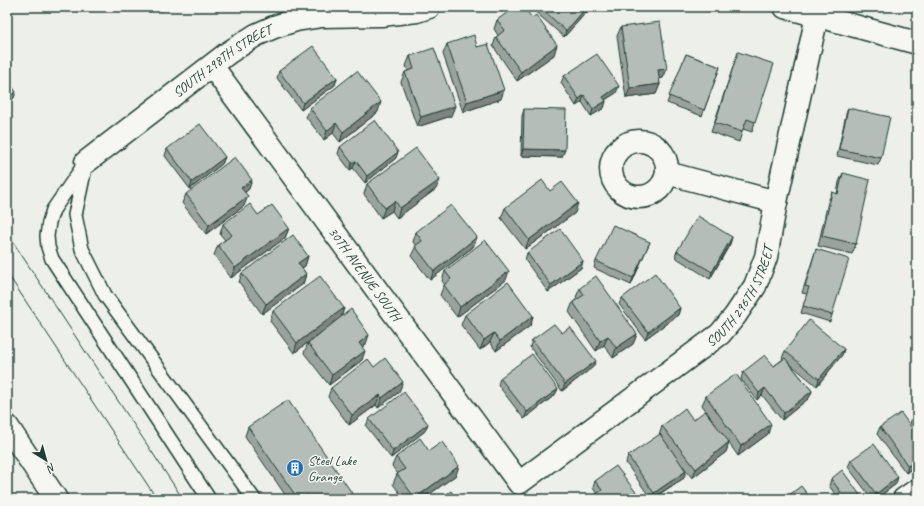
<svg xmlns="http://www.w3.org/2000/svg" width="924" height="506" font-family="Caveat,sans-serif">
<rect width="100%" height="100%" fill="#edefea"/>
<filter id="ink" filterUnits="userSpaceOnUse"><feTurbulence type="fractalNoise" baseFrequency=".025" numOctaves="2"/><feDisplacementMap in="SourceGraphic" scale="8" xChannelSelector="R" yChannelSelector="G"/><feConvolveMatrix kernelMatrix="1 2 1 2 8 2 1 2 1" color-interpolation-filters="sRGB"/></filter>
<g filter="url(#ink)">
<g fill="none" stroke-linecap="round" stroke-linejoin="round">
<g stroke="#1f3d34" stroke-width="16">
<g id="lane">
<polyline points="86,162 53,210 49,222 47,236 48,247 52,259 209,499"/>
<polyline points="85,168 75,215 82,249 105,295 254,499"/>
</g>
</g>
<g stroke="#1f3d34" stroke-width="25">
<g id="street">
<path id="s1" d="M212 66 519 483 720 334 735 316 755 286 766 257 776 202 817 16"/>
<circle cx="639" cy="169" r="28"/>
<path id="s2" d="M86 162 228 53 256 35 274 27 296 20 322 16 381 15 417 11 429 7"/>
<polyline points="667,173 776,202"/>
<polyline points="904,499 917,490"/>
</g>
</g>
<g stroke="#1f3d34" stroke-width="25">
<polyline id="secondary" points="785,7 917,43"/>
</g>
<g stroke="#1f3d34" stroke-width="25">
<polyline id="highway" points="7,426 56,499"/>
</g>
<use href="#lane" stroke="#f6f6f2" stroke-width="13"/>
<use href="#street" stroke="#f6f6f2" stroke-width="22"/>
<use href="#secondary" stroke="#f6f6f2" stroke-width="22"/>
<use href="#highway" stroke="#f6f6f2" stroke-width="22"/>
<g stroke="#1f3d34" stroke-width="1">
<polyline points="7,233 183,499"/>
<polyline points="7,273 157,499"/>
</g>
</g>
<g fill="#9ba39e" stroke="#1f3d34">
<polygon points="158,7 167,7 161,11"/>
<polygon points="214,7 222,7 217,11"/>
<polygon points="532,7 591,7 564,37 531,8"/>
<polygon points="532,18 554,55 517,81 493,46 496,37 498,35 494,29 497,20"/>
<polygon points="621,27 667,69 663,78 659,79 660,84 656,94 626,98 617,36"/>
<polygon points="447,44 477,47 501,99 463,112 443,54"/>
<polygon points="686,54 720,67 702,116 667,103"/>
<polygon points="410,56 451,116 417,127 401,82 405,72 408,71 406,66"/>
<polygon points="735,61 755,122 752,132 743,129 739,142 711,132"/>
<polygon points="279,71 337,78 335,85 301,110 277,78"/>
<polygon points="564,76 616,93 605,100 606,101 604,108 591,116 582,102 576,106 561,83"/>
<polygon points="310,108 378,112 340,142 333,133 324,140 306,117"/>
<polygon points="848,108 881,158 878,165 837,156 846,114"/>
<polygon points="524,109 562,157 521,156 522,116"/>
<polygon points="340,147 396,158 365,183 353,168 350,170 338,154"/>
<polygon points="167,149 225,157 222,164 190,189 165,156"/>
<polygon points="843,173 856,244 852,254 818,246 828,202 832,192 837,194 839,182"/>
<polygon points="367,184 436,189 397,218 392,211 381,218 364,194"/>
<polygon points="249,189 245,192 244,206 206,234 182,203 186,194"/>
<polygon points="550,191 575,213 525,249 501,218 505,208"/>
<polygon points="258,215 289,228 285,238 231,278 214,255 218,245 225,240 220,234 223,224"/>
<polygon points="416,232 477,237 473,247 430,280 411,256 416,246 413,242"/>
<polygon points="732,237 730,244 710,279 675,257 677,251"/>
<polygon points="647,248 631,285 594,268 596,261"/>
<polygon points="816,249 832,315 830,322 801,313 807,294 802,293"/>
<polygon points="527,253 583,261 581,268 548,292 525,260"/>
<polygon points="308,256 305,266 302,268 306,274 303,284 262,314 239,282 242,273"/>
<polygon points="445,271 506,280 457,317 440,295 444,285 445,285 442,281"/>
<polygon points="580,288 637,334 633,344 613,358 604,345 596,351 569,312 573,302 577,299 576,297"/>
<polygon points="622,298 680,308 678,315 645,339 619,304"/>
<polygon points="344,308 341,317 366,344 362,347 362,360 329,385 304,353 308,343 317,336 294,353 270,321 273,311"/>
<polygon points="465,315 533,316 530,326 496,351 490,342 480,350 461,325"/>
<polygon points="562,333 593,367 562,391 530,347 532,340"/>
<polygon points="844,349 842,355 817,386 790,364 812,391 809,398 782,420 762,395 757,400 741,379 743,372 774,366 783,359 782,358 785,351"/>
<polygon points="374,367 399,392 378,408 376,405 349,425 328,397 331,388"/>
<polygon points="500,378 555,395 524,419 498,385"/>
<polygon points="706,396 768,434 738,456 729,443 726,452 692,478 683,466 684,478 652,499 651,499 626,463 628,456 659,436 662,426 693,420 716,425 702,405"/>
<polygon points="917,413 917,431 910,423 913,416"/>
<polygon points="369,419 425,431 391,458 366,426"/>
<polygon points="248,427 356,499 288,499 245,436"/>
<polygon points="880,427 917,465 906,473 877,434"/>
<polygon points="429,451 456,475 423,499 404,499 393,484 397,474 398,474 392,466 396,457"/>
<polygon points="851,460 896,484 876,499 872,499 848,467"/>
<polygon points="831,479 863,499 836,495 829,486"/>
<polygon points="595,481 641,499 594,499 595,495 597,494 593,488"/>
</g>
<g fill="#7e8481" stroke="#1f3d34">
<polygon points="162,7 167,7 161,11"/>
<polygon points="218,7 222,7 217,11"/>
<polygon points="587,7 591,7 564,37 566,31"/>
<polygon points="557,45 554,55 517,81 521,72"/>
<polygon points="667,69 663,78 654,80 658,70"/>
<polygon points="337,78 335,85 301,110 303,103"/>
<polygon points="660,84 656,94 626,98 630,88"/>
<polygon points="619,86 616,93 600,103 603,97"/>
<polygon points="504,90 501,99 463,112 467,102"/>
<polygon points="16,92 14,98 7,103 7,98"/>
<polygon points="584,95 582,102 576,106 579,99"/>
<polygon points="606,101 604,108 591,116 593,109"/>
<polygon points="381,102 378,112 340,142 343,132"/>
<polygon points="455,106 451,116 417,127 421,117"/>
<polygon points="336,123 333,133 324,140 327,131"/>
<polygon points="523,149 565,150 562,157 521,156"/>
<polygon points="398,152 396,158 365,183 367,176"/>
<polygon points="225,157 222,164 190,189 192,182"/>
<polygon points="356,161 353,168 350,170 352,163"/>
<polygon points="252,180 249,189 238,198 241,188"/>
<polygon points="440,180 436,189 397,218 400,208"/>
<polygon points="248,196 244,206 206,234 209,225"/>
<polygon points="395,201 392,211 381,218 385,208"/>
<polygon points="578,203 575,213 525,249 529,240"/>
<polygon points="289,228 285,238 231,278 235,268"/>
<polygon points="477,237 473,247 430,280 434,271"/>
<polygon points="732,237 730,244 710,279 712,272"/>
<polygon points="650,242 647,248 631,285 633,278"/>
<polygon points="308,256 305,266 295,273 298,263"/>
<polygon points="583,261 581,268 548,292 551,285"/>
<polygon points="509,271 506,280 457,317 460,307"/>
<polygon points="306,274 303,284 262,314 266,304"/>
<polygon points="344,308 341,318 294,353 297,343"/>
<polygon points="680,308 678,315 645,339 648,332"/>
<polygon points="533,316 530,326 496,351 500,341"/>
<polygon points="494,333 490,342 480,350 484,340"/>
<polygon points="637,334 633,344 613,358 616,348"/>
<polygon points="369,335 366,344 356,353 359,343"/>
<polygon points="608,336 604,345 596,351 600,341"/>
<polygon points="844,349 842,355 817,386 819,379"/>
<polygon points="365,351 362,360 329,385 332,375"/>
<polygon points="596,361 593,367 562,391 565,384"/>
<polygon points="403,382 399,392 378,408 382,398"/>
<polygon points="765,388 762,395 757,400 759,393"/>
<polygon points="558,389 555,395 524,419 527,412"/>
<polygon points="812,391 809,398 782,420 784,413"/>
<polygon points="380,395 376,405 349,425 352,415"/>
<polygon points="428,424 425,431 391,458 393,451"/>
<polygon points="771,424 768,434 738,456 741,446"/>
<polygon points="729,442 726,452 692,478 696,469"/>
<polygon points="917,460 917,465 906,473 908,466"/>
<polygon points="459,466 456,475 423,499 414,499"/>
<polygon points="686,471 684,478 651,499 654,493"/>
<polygon points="898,477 896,484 876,499 874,499 876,494"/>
<polygon points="307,495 306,499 301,499"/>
</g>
<g fill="#b4bdb8" stroke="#1f3d34">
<polygon points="515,7 524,7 532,18 536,15 557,45 521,72 496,37 505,30 497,20"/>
<polygon points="540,7 587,7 566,31"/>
<polygon points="660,22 667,69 658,70 660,84 630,88 621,27"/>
<polygon points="474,35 477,47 488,44 504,90 467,102 447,44"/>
<polygon points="313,46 337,78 303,103 279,71"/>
<polygon points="434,48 455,106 421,117 405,72 414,69 410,56"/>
<polygon points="738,52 774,64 755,122 747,119 742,132 715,123"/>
<polygon points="597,54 619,86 603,97 606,101 593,109 584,95 579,99 564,76"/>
<polygon points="686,54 720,67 704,110 669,96"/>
<polygon points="357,71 381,102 343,132 336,123 327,131 310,108"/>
<polygon points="7,79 16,92 7,98"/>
<polygon points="848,108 890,117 881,158 839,149"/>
<polygon points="524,109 566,110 565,150 523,149"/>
<polygon points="375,120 398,152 367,176 356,161 352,163 340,147"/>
<polygon points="200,124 225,157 192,182 167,149"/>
<polygon points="416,148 440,180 400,208 395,201 385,208 367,184"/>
<polygon points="235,157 252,180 241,188 248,196 209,225 186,194"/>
<polygon points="843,173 870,180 856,244 822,236 832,192 838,194"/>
<polygon points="542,180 550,191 562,182 578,203 529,240 505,208"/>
<polygon points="250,204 258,215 272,205 289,228 235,268 218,245 232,235 223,224"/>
<polygon points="451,205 477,237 434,271 415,246 422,241 416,232"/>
<polygon points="698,216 732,237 712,272 677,251"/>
<polygon points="613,225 650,242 633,278 596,261"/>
<polygon points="560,229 583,261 551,285 527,253"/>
<polygon points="293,235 308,256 298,263 306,274 266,304 242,273"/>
<polygon points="485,240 509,271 460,307 444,285 451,279 445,271"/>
<polygon points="816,249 849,259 832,315 803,306 809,287 805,286"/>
<polygon points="655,273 680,308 648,332 622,298"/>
<polygon points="320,276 344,308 297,343 273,311"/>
<polygon points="596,276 637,334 616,348 608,336 600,341 573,302 584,295 580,288"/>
<polygon points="508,282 533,316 500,341 494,333 484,340 465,315"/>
<polygon points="351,309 369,335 359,343 365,351 332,375 308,343"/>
<polygon points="809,320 844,349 819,379 785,351"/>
<polygon points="554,324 562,333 570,327 596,361 565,384 532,340"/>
<polygon points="532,354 558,389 527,412 500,378"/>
<polygon points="765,355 774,366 785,358 812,391 784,413 765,388 759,393 743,372"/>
<polygon points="385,358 403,382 382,398 380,395 352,415 331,388 368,359 374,367"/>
<polygon points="736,374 771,424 741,446 706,396"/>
<polygon points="404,392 428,424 393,451 369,419"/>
<polygon points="288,400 356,499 310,499 307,495 301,499 298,499 248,427"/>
<polygon points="685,408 693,420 705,411 729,442 696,469 662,426"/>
<polygon points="901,413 917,435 917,460 908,466 880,427"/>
<polygon points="917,413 917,421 913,416"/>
<polygon points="660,434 686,471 654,493 628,456"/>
<polygon points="420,438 429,451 442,442 459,466 415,498 397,474 405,469 396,457"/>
<polygon points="874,444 898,477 876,494 851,460"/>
<polygon points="616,466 641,499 598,499 595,495 602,490 595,481"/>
<polygon points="842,470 863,499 831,499 841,492 831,479"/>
<polygon points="801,486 811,499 784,499"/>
<polygon points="451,491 456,499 440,499"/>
</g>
</g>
<defs>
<g id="building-disc" transform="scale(0.9)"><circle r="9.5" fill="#1f6fb2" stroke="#f6f6f2"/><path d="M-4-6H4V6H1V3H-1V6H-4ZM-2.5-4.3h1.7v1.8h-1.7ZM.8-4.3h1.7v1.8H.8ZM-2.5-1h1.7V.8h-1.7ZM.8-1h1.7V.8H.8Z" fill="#fff"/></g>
</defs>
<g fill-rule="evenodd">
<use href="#building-disc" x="295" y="468"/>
</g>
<g text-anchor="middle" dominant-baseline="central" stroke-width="3" stroke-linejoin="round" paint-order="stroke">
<g font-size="14" fill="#1f3d34" stroke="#f6f6f2">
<text stroke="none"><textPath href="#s2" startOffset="170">SOUTH 298TH STREET</textPath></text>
<text stroke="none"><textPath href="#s1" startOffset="258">30TH AVENUE SOUTH</textPath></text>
<text stroke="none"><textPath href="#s1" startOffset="811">SOUTH 296TH STREET</textPath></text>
</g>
<g font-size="14" fill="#1f3d34" stroke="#f6f6f2" text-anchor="start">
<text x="308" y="460">Steel Lake<tspan x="308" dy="16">Grange</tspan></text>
</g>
</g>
<rect width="924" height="506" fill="none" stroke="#f6f6f2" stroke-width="24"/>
<rect x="12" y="12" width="900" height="482" fill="none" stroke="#1f3d34" stroke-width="1.5" filter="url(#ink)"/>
<g transform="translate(46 460) rotate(143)" stroke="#f6f6f2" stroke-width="3" paint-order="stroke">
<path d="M0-3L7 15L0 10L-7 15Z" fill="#1f3d34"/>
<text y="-6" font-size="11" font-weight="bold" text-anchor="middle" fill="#1f3d34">N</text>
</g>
</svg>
